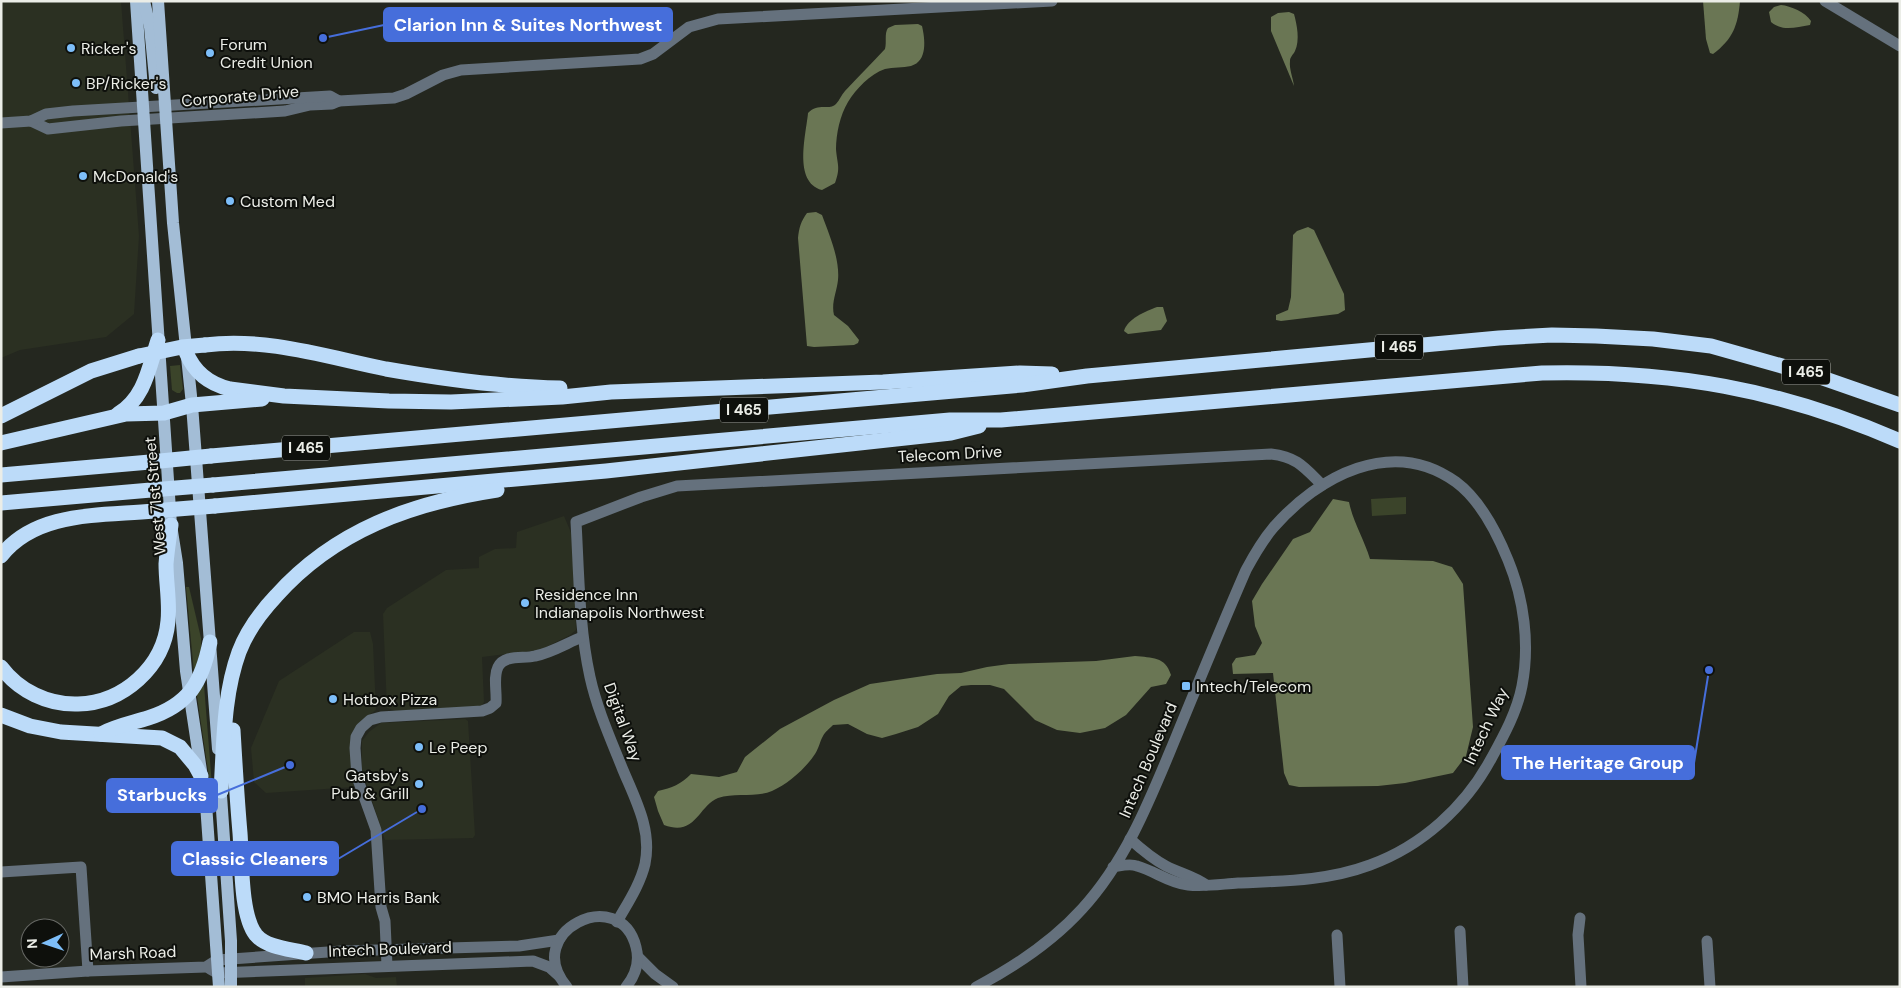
<svg xmlns="http://www.w3.org/2000/svg" width="1901" height="988" font-family="'DM Sans',sans-serif">
<rect width="100%" height="100%" fill="#24271f"/>
<g fill="#2b3022">
<polygon points="1,1 121,1 139,236 134,314 106,337 20,350 1,358"/>
<polygon points="564,516 572,535 576,630 570,635 540,650 482,657 484,702 481,707 396,711 387,708 383,614 387,608 446,570 479,568 479,557 495,549 516,548 517,532"/>
<polygon points="354,632 370,632 373,644 376,710 362,720 354,730 353,777 354,787 266,793 254,782 251,748 279,681"/>
<polygon points="465,719 468,721 475,835 473,838 385,840 362,770 362,741 369,732 381,723"/>
<polygon points="365,974 376,978 396,977 397,987 305,987 305,978"/>
</g>
<g fill="#3b442a">
<polygon points="180,365 183,389 180,393 177,393 172,390 170,366"/>
<polygon points="1406,497 1406,514 1372,516 1371,499"/>
<polygon points="186,587 189,587 201,638 201,650 194,673"/>
<polygon points="204,683 204,685 214,811 197,696 197,693"/>
</g>
<g fill="#6a7654">
<path d="M1703 1H1740C1738 25 1733 39 1713 54L1710 53 1706 39Z"/>
<path d="M1781 5C1791 6 1805 12 1811 21L1810 25C1796 27 1783 32 1771 22L1769 12 1774 7Z"/>
<path d="M1289 12 1294 14C1297 25 1300 40 1295 51 1293 55 1290 57 1290 61 1289 69 1293 78 1294 86L1271 31V17L1278 13Z"/>
<path d="M918 24 922 26C925 39 928 61 911 66 903 68 893 67 885 69 870 74 856 89 848 102 840 115 836 134 836 149 837 164 841 167 835 183L822 190C793 182 806 135 808 113 818 102 830 111 836 104 840 100 841 95 845 91 858 77 872 63 885 49 887 42 884 34 888 28L895 25Z"/>
<path d="M816 212 822 215C829 234 840 259 838 280 837 291 831 303 834 315L848 326 859 340 858 343 854 345 814 347 807 346 798 238C799 228 801 221 807 213Z"/>
<polygon points="1308,227 1314,230 1344,294 1345,310 1338,314 1281,321 1276,320 1276,315 1288,310 1291,297 1293,235 1297,231"/>
<path d="M1157 307H1163L1167 321 1161 330 1128 334 1124 331C1127 319 1146 311 1157 307Z"/>
<path d="M1333 499 1349 502C1353 522 1364 539 1370 559L1433 561 1452 567 1463 584 1473 727 1466 756 1453 773 1405 783 1378 786 1299 787 1289 785 1284 773 1273 673 1233 674 1232 664 1236 658 1255 655 1262 643 1255 626 1252 601 1262 584 1293 539 1310 532Z"/>
<path d="M1135 656C1152 658 1165 656 1171 675L1166 684 1151 687 1126 715 1105 728 1080 733 1057 730 1035 720 1004 689 990 685H971L961 686 949 696 938 714 918 727 896 734 882 738 867 734 848 724 833 725C830 728 825 732 823 736 820 741 819 748 815 754 806 768 788 784 772 791 755 798 735 792 718 798 698 806 696 837 664 825L658 811 654 797 658 791C672 788 681 784 691 774L719 777 737 772 745 757 780 729 834 700 870 684 937 674 961 673 987 667 1009 664 1096 661Z"/>
</g>
<g fill="none" stroke-linecap="round" stroke-linejoin="round">
<g stroke="#65717d" stroke-width="11">
<polyline points="1825,1 1900,46"/>
<polyline points="31,121 48,129 121,121 285,111 310,105 332,104 339,101 394,98 406,94 443,75 461,70 640,59 653,54 689,27 718,19 1052,1"/>
<polyline points="1,123 31,121 46,114 73,111 330,96 339,101"/>
<path d="M1130 839C1141 849 1153 859 1166 866 1179 873 1194 876 1206 885"/>
<polyline points="1,872 81,867 88,971"/>
<polyline points="1580,918 1578,935 1581,987"/>
<path d="M617 922C627 904 640 885 645 864 652 830 636 801 623 770 611 740 597 709 590 677 579 627 579 574 576 522L641 497 677 486 1271 454C1297 457 1304 467 1322 485"/>
<polyline points="1460,931 1463,987"/>
<polyline points="1337,935 1340,987"/>
<polyline points="1707,941 1710,987"/>
<polyline points="638,957 655,974 673,987"/>
<path d="M387 966 385 921 381 907 376 830 357 777 355 748 356 737 361 728 370 720 381 717 482 711 490 708 496 703C497 692 493 677 498 667 505 654 523 659 535 656 551 653 567 643 582 637"/>
<polyline points="210,969 217,973 533,961 549,967 559,976"/>
<polyline points="1,977 88,971 206,967 217,960 342,951 519,946 559,940"/>
<path d="M567 987C520 932 620 883 636 947 640 962 635 976 626 987"/>
<path d="M976 987C1014 967 1053 941 1082 909 1127 860 1151 797 1176 737 1199 681 1222 625 1246 570 1254 555 1262 541 1273 528 1318 476 1392 436 1456 482 1479 499 1497 533 1508 560 1524 599 1530 644 1522 686 1517 712 1503 737 1491 759 1465 807 1422 846 1370 865 1327 881 1283 881 1238 883 1222 884 1204 887 1188 885 1169 883 1155 871 1137 866 1130 863 1120 866 1113 867"/>
</g>
<g stroke="#a3bdd6" stroke-width="12">
<polyline points="136,1 171,525 177,563 186,671 206,804 219,987"/>
<polyline points="144,1 150,27 156,88"/>
<polyline points="158,1 173,223 192,405 218,749"/>
<polyline points="220,781 231,941 231,987"/>
</g>
<g stroke="#bcdbf9" stroke-width="15">
<path d="M205 345C265 337 327 357 386 369 443 379 501 387 560 388"/>
<path d="M186 352C194 372 209 384 230 389L284 396 389 401 451 402 562 397 611 392 883 382 1020 373 1052 374"/>
<path d="M118 414C145 398 149 367 158 340"/>
<polyline points="1,416 91,371 139,356"/>
<polyline points="1,443 126,414 164,413 192,405 262,399"/>
<polyline points="211,456 1022,385 1087,376 1499,338 1552,335 1596,336 1653,339 1711,346 1814,375 1900,405"/>
<polyline points="1,475 150,462"/>
<path d="M213 485 950 420H1001L1542 373C1672 370 1780 389 1900 441"/>
<polyline points="1,503 151,490"/>
<polyline points="215,506 606,471 951,433 979,426"/>
<path d="M1 556C36 511 101 516 153 511"/>
<path d="M1 667C19 691 48 705 78 704 123 703 164 667 168 621 170 602 166 583 166 564 167 551 169 538 171 525"/>
<polyline points="1,715 30,726 61,732 162,738 180,747 195,765 201,776"/>
<path d="M233 730C235 764 237 799 240 833 242 859 240 915 256 935 267 948 291 949 306 953"/>
<path d="M101 734C116 726 132 723 148 718 189 705 202 682 210 642"/>
<path d="M221 791C224 744 223 696 239 652 247 631 261 612 276 596 335 530 412 503 497 490"/>
</g>
<g stroke="#bcdbf9" stroke-width="15">
<polyline points="139,356 182,347 205,345"/>
<polyline points="150,462 211,456"/>
<polyline points="151,490 213,485"/>
<polyline points="153,511 215,506"/>
</g>
</g>
<g fill="#7dbef9" stroke="#0e100c" stroke-width="2">
<circle cx="71" cy="48" r="5"/>
<circle cx="210" cy="53" r="5"/>
<circle cx="76" cy="83" r="5"/>
<circle cx="83" cy="176" r="5"/>
<circle cx="230" cy="201" r="5"/>
<circle cx="525" cy="603" r="5"/>
<rect x="1181" y="681" width="10" height="10" rx="2.5"/>
<circle cx="333" cy="699" r="5"/>
<circle cx="419" cy="747" r="5"/>
<circle cx="419" cy="784" r="5"/>
<circle cx="307" cy="897" r="5"/>
</g>
<g text-anchor="middle" dominant-baseline="central" stroke-width="4" stroke-linejoin="round" paint-order="stroke">
<g fill="#0e100c" stroke="#a9aba5" stroke-width="1">
<rect x="1375" y="334.5" width="48" height="25" rx="4"/>
<rect x="1782" y="359.5" width="48" height="25" rx="4"/>
<rect x="720" y="397.5" width="48" height="25" rx="4"/>
<rect x="282" y="435.5" width="48" height="25" rx="4"/>
</g>
<g font-size="15" font-weight="bold" fill="#ebede7">
<text x="1399" y="347">I 465</text>
<text x="1806" y="372">I 465</text>
<text x="744" y="410">I 465</text>
<text x="306" y="448">I 465</text>
</g>
<g font-size="16" fill="#ebede7" stroke="#0e100c" text-anchor="start">
<text x="220" y="44">Forum<tspan x="220" dy="18">Credit Union</tspan></text>
<text x="81" y="48">Ricker's</text>
<text x="86" y="83">BP/Ricker's</text>
<text x="93" y="176">McDonald's</text>
<text x="240" y="201">Custom Med</text>
<text x="535" y="594">Residence Inn<tspan x="535" dy="18">Indianapolis Northwest</tspan></text>
<text x="1196" y="686">Intech/Telecom</text>
<text x="343" y="699">Hotbox Pizza</text>
<text x="429" y="747">Le Peep</text>
<text x="409" y="775" text-anchor="end">Gatsby's<tspan x="409" dy="18">Pub &amp; Grill</tspan></text>
<text x="317" y="897">BMO Harris Bank</text>
</g>
<g font-size="16" fill="#ebede7" stroke="#0e100c">
<text transform="translate(240 96) rotate(-5)">Corporate Drive</text>
<text transform="translate(950 454) rotate(-3)">Telecom Drive</text>
<text transform="translate(155 496) rotate(-95)">West 71st Street</text>
<text transform="translate(623 722) rotate(70)">Digital Way</text>
<text transform="translate(1486 726) rotate(-65)">Intech Way</text>
<text transform="translate(1148 760) rotate(-67)">Intech Boulevard</text>
<text transform="translate(390 949) rotate(-2)">Intech Boulevard</text>
<text transform="translate(133 953) rotate(-2)">Marsh Road</text>
</g>
</g>
<path fill="none" stroke="#466edb" stroke-width="2" d="M323 38L384 25M1709 670L1694 763M290 765L217 795M422 809L338 859"/>
<g fill="#466edb" stroke="#0e100c" stroke-width="2">
<circle cx="323" cy="38" r="5"/>
<circle cx="1709" cy="670" r="5"/>
<circle cx="290" cy="765" r="5"/>
<circle cx="422" cy="809" r="5"/>
</g>
<g fill="#466edb" stroke="#466edb" stroke-width="2">
<rect x="384" y="8" width="288" height="33" rx="5"/>
<rect x="1502" y="746" width="192" height="33" rx="5"/>
<rect x="107" y="779" width="110" height="33" rx="5"/>
<rect x="172" y="842" width="166" height="33" rx="5"/>
</g>
<g font-size="18" text-anchor="middle" font-weight="bold" fill="#fff">
<text x="528" y="31">Clarion Inn &amp; Suites Northwest</text>
<text x="1598" y="769">The Heritage Group</text>
<text x="162" y="801">Starbucks</text>
<text x="255" y="865">Classic Cleaners</text>
</g>
<rect width="1901" height="988" fill="none" stroke="#ebede7" stroke-width="5"/>
<g transform="translate(45 943) rotate(267)"><circle r="24" fill="#0e100c" stroke="#666864"/>
<path d="M0-4L9 19L0 12L-9 19Z" fill="#7dbef9"/>
<text y="-8" font-size="14" font-weight="bold" text-anchor="middle" fill="#ebede7">N</text>
</g>
</svg>
